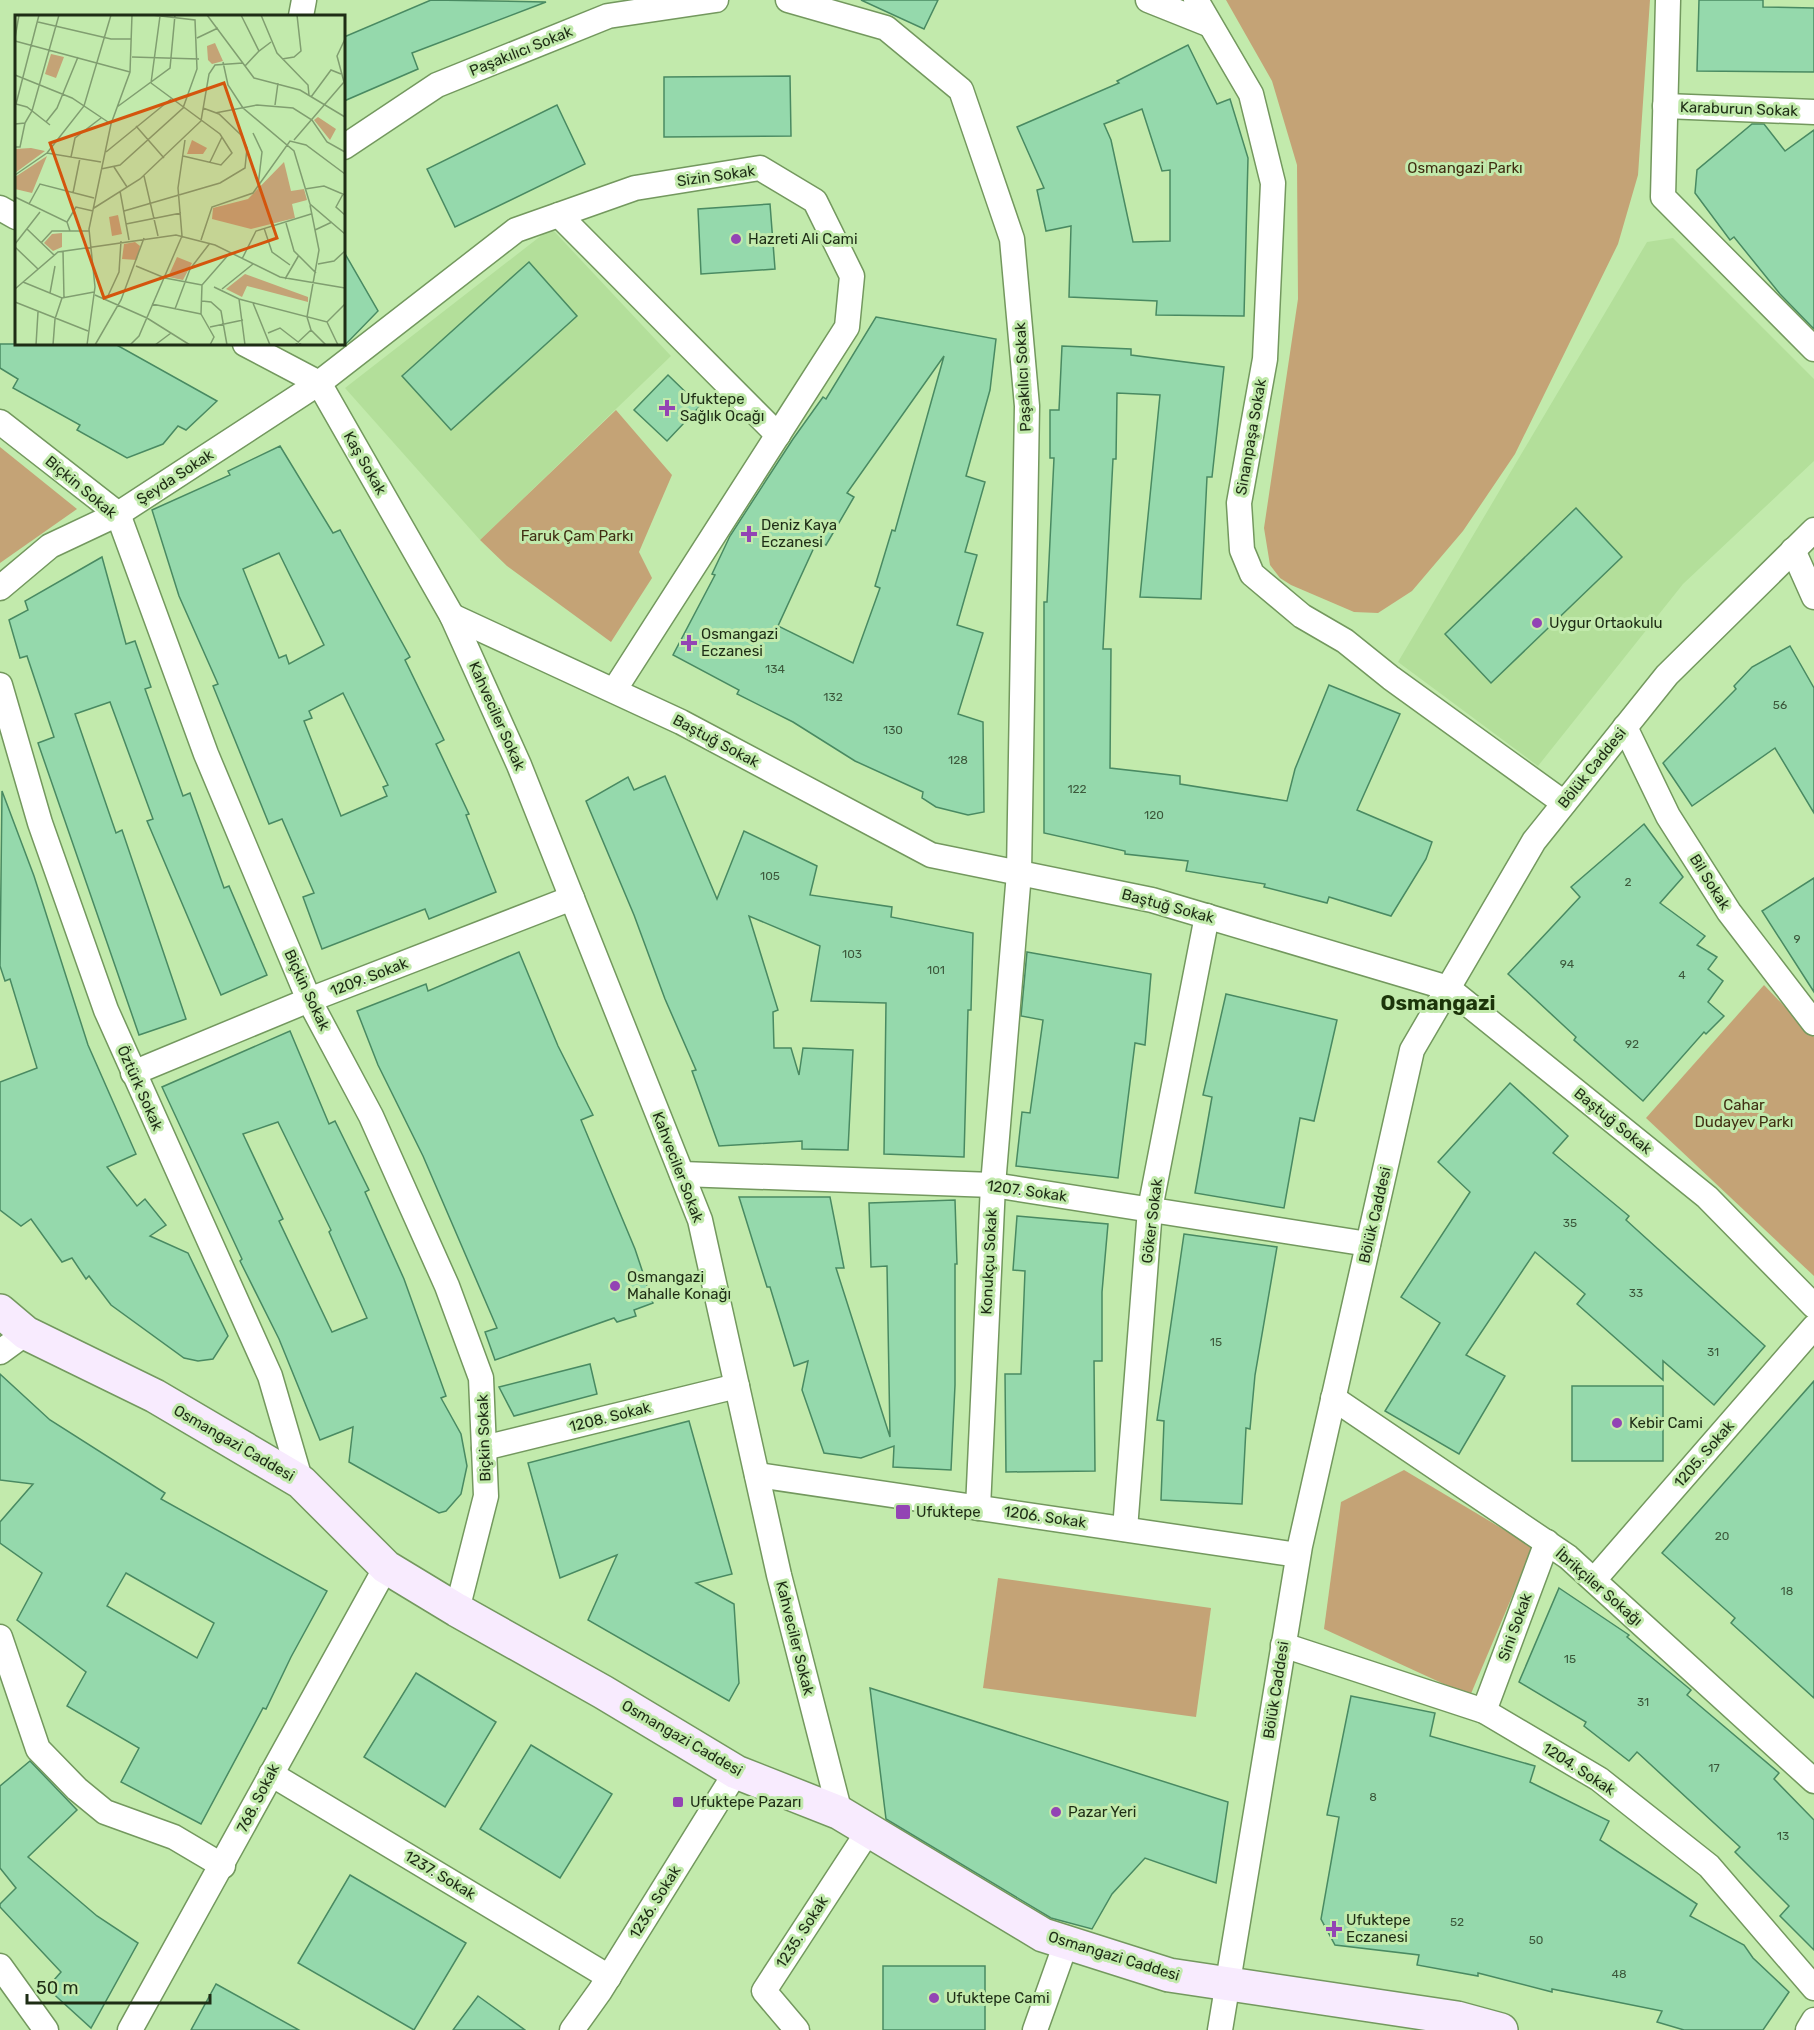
<svg xmlns="http://www.w3.org/2000/svg" width="1814" height="2030" font-family="Rubik,sans-serif">
<rect width="100%" height="100%" fill="#c2eaac"/>
<g fill="#b3df9a">
<polygon points="551,228 671,356 480,540 345,388"/>
<polygon points="1673,238 1814,379 1814,461 1683,584 1538,766 1398,662 1647,242"/>
</g>
<g fill="#c4a376">
<polygon points="1226,0 1650,0 1638,175 1618,244 1515,454 1463,531 1412,591 1378,613 1354,612 1291,585 1280,578 1270,565 1264,528 1298,299 1297,165 1272,81"/>
<polygon points="616,410 672,475 639,552 652,578 611,642 507,566 480,540"/>
<polygon points="0,447 77,509 0,563"/>
<polygon points="1764,985 1814,1037 1814,1276 1646,1118"/>
<polygon points="1404,1470 1533,1547 1470,1696 1324,1629 1341,1502"/>
<polygon points="998,1578 1211,1608 1196,1717 983,1688"/>
</g>
<g fill="#95d9ac" stroke="#498a62" stroke-width="1.5" fill-rule="evenodd">
<polygon points="431,0 546,2 412,53 418,69 344,101 344,37"/>
<polygon points="861,0 938,0 924,29"/>
<polygon points="1699,0 1763,0 1763,7 1814,8 1814,72 1697,71"/>
<path d="M1188 45 1217 104 1230 99 1248 158 1244 316 1156 315 1157 301 1069 297 1071 226 1046 231 1037 190 1044 188 1017 127 1119 83 1117 81ZM1142 109 1162 171 1170 170V241L1133 242 1111 140 1104 124Z"/>
<polygon points="790,76 791,136 664,137 664,77"/>
<polygon points="557,105 585,164 455,227 427,169"/>
<polygon points="1752,124 1764,124 1785,151 1814,130 1814,329 1780,294 1734,237 1730,240 1695,193 1697,170"/>
<polygon points="770,204 775,269 701,274 698,209"/>
<polygon points="344,252 378,311 344,346"/>
<polygon points="529,262 577,316 451,430 402,376"/>
<path d="M876 317 996 339 990 390 966 476 985 482 965 552 977 555 957 625 983 633 958 714 983 722 984 812 968 815 936 807 922 798 923 792 855 761 793 722 737 694 739 690 673 655 715 575 712 574 730 536 793 439 823 397 826 399ZM944 356 895 531 892 530 875 586 880 588 853 663 778 626 817 541 826 545 854 497 847 493Z"/>
<polygon points="0,344 115,344 217,401 186,430 178,426 163,444 127,458 77,430 80,425 13,388 18,379 0,368"/>
<polygon points="1062,346 1131,349 1131,355 1224,367 1212,477 1207,477 1201,599 1140,597 1160,395 1117,393 1116,459 1113,459 1103,649 1111,649 1110,768 1180,776 1180,784 1287,801 1295,769 1329,685 1400,714 1357,810 1432,842 1426,859 1391,916 1329,897 1327,903 1264,887 1265,884 1186,871 1188,861 1125,854 1125,851 1044,833 1044,602 1047,602 1054,458 1050,458 1050,410 1059,410"/>
<polygon points="668,375 700,406 667,441 634,410"/>
<path d="M280 446 333 533 340 530 410 657 405 660 444 740 436 744 469 814 466 815 496 892 429 919 425 909 322 949 303 897 314 893 282 819 269 824 213 686 218 684 179 596 152 510 230 475 228 471ZM279 553 324 645 289 664 286 655 279 658 243 569ZM343 693 388 785 383 787 387 796 341 816 304 721 312 718 309 711Z"/>
<polygon points="1576,508 1622,557 1491,683 1445,634"/>
<polygon points="102,557 126,644 135,641 151,687 145,689 183,796 190,793 224,888 229,886 267,975 221,995 147,821 153,819 110,702 75,714 116,833 122,830 186,1019 139,1035 38,743 54,737 27,656 20,658 9,620 28,610 25,601"/>
<polygon points="1790,646 1814,688 1814,813 1775,748 1692,806 1663,763 1736,689 1734,686 1752,667"/>
<polygon points="665,776 717,899 744,831 817,866 810,895 892,907 891,917 973,933 971,1010 968,1010 964,1157 884,1154 886,1003 811,1001 820,946 749,916 778,1010 773,1012 774,1048 791,1048 799,1075 803,1048 853,1050 848,1150 802,1149 802,1141 719,1146 692,1071 696,1070 665,999 634,915 586,801 628,777 634,790"/>
<polygon points="2,791 34,876 88,1045 136,1154 107,1167 137,1206 145,1199 166,1225 150,1236 188,1253 228,1336 213,1359 198,1361 184,1358 111,1305 89,1276 86,1279 72,1258 62,1262 31,1219 21,1226 0,1210 0,1082 37,1068 10,979 5,981 0,966"/>
<polygon points="1644,824 1683,877 1660,903 1705,936 1697,945 1717,957 1708,969 1723,981 1708,1002 1724,1016 1706,1034 1704,1032 1643,1101 1574,1040 1576,1037 1508,974 1580,897 1571,887"/>
<polygon points="1814,878 1814,992 1762,911"/>
<polygon points="519,952 558,1046 593,1115 581,1120 635,1249 653,1303 634,1310 636,1316 617,1322 614,1318 495,1360 485,1332 497,1328 423,1156 378,1065 357,1011 426,984 428,991"/>
<polygon points="1027,952 1151,974 1145,1045 1135,1043 1118,1178 1016,1166 1022,1112 1030,1113 1043,1020 1021,1016"/>
<polygon points="1226,994 1337,1020 1314,1121 1300,1118 1284,1208 1195,1193 1212,1097 1203,1095"/>
<path d="M290 1031 329 1124 335 1121 369 1190 365 1192 404 1279 446 1396 441 1398 461 1434 467 1466 461 1494 446 1511 439 1513 349 1462 353 1427 320 1440 279 1339 240 1261 242 1259 162 1087ZM278 1122 331 1230 329 1232 367 1318 332 1332 279 1221 283 1219 243 1134Z"/>
<polygon points="1510,1083 1568,1136 1553,1153 1629,1216 1626,1220 1765,1346 1714,1405 1663,1361 1663,1380 1577,1304 1585,1294 1535,1252 1466,1355 1505,1376 1459,1454 1385,1411 1440,1323 1401,1297 1470,1192 1438,1162"/>
<polygon points="739,1197 830,1197 844,1268 836,1268 890,1437 887,1266 871,1267 869,1203 955,1200 957,1264 955,1264 955,1385 951,1470 893,1467 894,1446 861,1458 824,1453 802,1390 808,1361 794,1366 770,1287 767,1287"/>
<polygon points="1017,1216 1108,1224 1102,1292 1102,1361 1094,1361 1095,1471 1006,1472 1005,1374 1021,1374 1025,1271 1013,1270"/>
<polygon points="1184,1234 1277,1247 1255,1375 1250,1429 1246,1428 1242,1504 1161,1500 1164,1421 1157,1420"/>
<polygon points="590,1364 597,1394 514,1416 499,1387"/>
<path d="M0 1374 50 1420 165 1493 161 1499 327 1591 291 1657 266 1709 263 1708 201 1824 121 1782 139 1748 67 1706 86 1672 17 1620 42 1573 0 1543V1522L33 1484 0 1480ZM126 1573 214 1623 197 1658 107 1606Z"/>
<polygon points="1814,1381 1814,1698 1731,1623 1735,1618 1662,1553"/>
<rect x="1572" y="1386" width="91" height="75"/>
<polygon points="689,1421 732,1574 696,1583 734,1604 739,1683 729,1701 588,1620 617,1555 560,1578 528,1463"/>
<polygon points="1559,1588 1629,1635 1627,1637 1691,1690 1687,1695 1779,1773 1774,1779 1814,1820 1814,1950 1780,1916 1789,1906 1735,1852 1740,1847 1637,1752 1629,1761 1584,1726 1586,1722 1519,1682"/>
<polygon points="416,1673 496,1722 445,1807 364,1757"/>
<polygon points="870,1688 1228,1802 1216,1883 1145,1858 1112,1894 1092,1929 1051,1918 886,1819"/>
<polygon points="1351,1696 1435,1713 1430,1736 1535,1766 1530,1782 1609,1821 1600,1840 1697,1904 1690,1916 1744,1945 1753,1958 1789,1992 1763,2030 1684,2030 1657,2022 1662,2011 1552,1989 1552,1992 1478,1973 1478,1976 1417,1965 1419,1955 1335,1945 1321,1919 1339,1817 1327,1815"/>
<polygon points="531,1745 612,1794 560,1878 480,1829"/>
<polygon points="30,1761 77,1810 28,1857 97,1916 138,1943 91,2028 47,1988 61,1972 0,1907 0,1904 16,1888 0,1868 0,1786"/>
<polygon points="350,1875 466,1943 414,2030 298,1963"/>
<rect x="883" y="1966" width="102" height="64"/>
<polygon points="216,1984 299,2030 191,2030"/>
<polygon points="478,1996 525,2030 453,2030"/>
</g>
<g fill="none" stroke-linecap="round" stroke-linejoin="round">
<g stroke="#73985e" stroke-width="27">
<g id="street">
<polyline points="788,0 886,28 961,90 1012,239 1027,406 1019,873 993,1185 978,1508"/>
<polyline points="1148,0 1208,24"/>
<polyline points="1196,0 1251,94 1273,183 1265,359 1239,503 1242,550 1252,574 1302,616 1345,641 1391,678 1564,803"/>
<polyline points="1668,0 1663,197 1814,349"/>
<polyline points="301,16 304,0"/>
<polyline points="1665,106 1814,112"/>
<polyline points="344,147 437,85 608,16 716,0"/>
<polyline points="0,208 16,217"/>
<polyline points="559,215 778,435"/>
<polyline points="245,344 319,383 452,616 519,765 700,1220 779,1575 840,1813"/>
<polyline points="0,422 118,514 206,754 309,1000 371,1116 447,1286 481,1378 486,1496 457,1610"/>
<polyline points="1793,550 1814,597"/>
<polyline points="0,588 50,546 118,514 319,383 516,230 635,188 760,168 815,201 852,276 847,327 615,689"/>
<polyline points="452,616 681,722 931,855 1152,900 1448,988 1707,1197 1814,1306"/>
<polyline points="0,685 40,823 106,1010 270,1376 301,1482"/>
<polyline points="1625,727 1668,816 1729,912 1814,1023"/>
<polyline points="133,1073 309,1000 572,898"/>
<polyline points="682,1174 993,1185 1368,1244"/>
<polyline points="0,1352 26,1333"/>
<polyline points="1333,1398 1568,1557 1814,1781"/>
<polyline points="484,1448 737,1386"/>
<polyline points="757,1475 1298,1555"/>
<polyline points="1125,1529 1150,1209 1207,916"/>
<polyline points="1594,1580 1814,1327"/>
<polyline points="0,1637 38,1749 77,1789 105,1812 174,1837 223,1866"/>
<polyline points="1283,1645 1484,1711 1599,1779 1709,1866 1814,1988"/>
<polyline points="1484,1711 1547,1542"/>
<polyline points="271,1774 609,1977"/>
<polyline points="0,1966 46,2030"/>
<polyline points="130,2030 386,1567"/>
<polyline points="572,2030 600,1991 736,1772"/>
<polyline points="797,2030 764,1991 869,1830"/>
<polyline points="1035,2030 1066,1943"/>
<polyline points="1220,2030 1300,1546 1412,1050 1534,841 1667,675 1814,530"/>
<polyline points="1808,2030 1814,2020"/>
</g>
</g>
<g stroke="#73985e" stroke-width="36">
<polyline id="secondary" points="0,1311 26,1333 155,1396 301,1482 386,1567 457,1610 603,1692 736,1772 840,1813 1043,1935 1169,1975 1457,2018 1501,2030"/>
</g>
<use href="#street" stroke="#fff" stroke-width="24"/>
<use href="#secondary" stroke="#f8ebfe" stroke-width="33"/>
</g>
<g fill="#9344b4" stroke="#c2eaac" stroke-width="2">
<circle cx="736" cy="239" r="6"/>
<path d="M664 399h6v6h6v6h-6v6h-6v-6h-6v-6h6z"/>
<path d="M746 525h6v6h6v6h-6v6h-6v-6h-6v-6h6z"/>
<circle cx="1537" cy="623" r="6"/>
<path d="M686 634h6v6h6v6h-6v6h-6v-6h-6v-6h6z"/>
<circle cx="615" cy="1286" r="6"/>
<circle cx="1617" cy="1423" r="6"/>
<rect x="895" y="1504" width="16" height="16" rx="3"/>
<rect x="672" y="1796" width="12" height="12" rx="3"/>
<circle cx="1056" cy="1812" r="6"/>
<path d="M1331 1920h6v6h6v6h-6v6h-6v-6h-6v-6h6z"/>
<circle cx="934" cy="1998" r="6"/>
</g>
<g text-anchor="middle" dominant-baseline="central" stroke-width="6" stroke-linejoin="round" paint-order="stroke">
<g font-size="12" fill="#3c583b">
<text x="775" y="669">134</text>
<text x="833" y="697">132</text>
<text x="1780" y="705">56</text>
<text x="893" y="730">130</text>
<text x="958" y="760">128</text>
<text x="1077" y="789">122</text>
<text x="1154" y="815">120</text>
<text x="770" y="876">105</text>
<text x="1628" y="882">2</text>
<text x="1797" y="939">9</text>
<text x="852" y="954">103</text>
<text x="1567" y="964">94</text>
<text x="936" y="970">101</text>
<text x="1682" y="975">4</text>
<text x="1632" y="1044">92</text>
<text x="1570" y="1223">35</text>
<text x="1636" y="1293">33</text>
<text x="1216" y="1342">15</text>
<text x="1713" y="1352">31</text>
<text x="1722" y="1536">20</text>
<text x="1787" y="1591">18</text>
<text x="1570" y="1659">15</text>
<text x="1643" y="1702">31</text>
<text x="1714" y="1768">17</text>
<text x="1373" y="1797">8</text>
<text x="1783" y="1836">13</text>
<text x="1457" y="1922">52</text>
<text x="1536" y="1940">50</text>
<text x="1619" y="1974">48</text>
</g>
<g font-size="15" fill="#1e2d15" stroke="#c2eaac">
<text transform="translate(521 51) rotate(-22)">Paşakılıcı Sokak</text>
<text transform="translate(1739 109) rotate(2)">Karaburun Sokak</text>
<text transform="translate(716 176) rotate(-8)">Sizin Sokak</text>
<text transform="translate(1023 377) rotate(-93)">Paşakılıcı Sokak</text>
<text transform="translate(1251 437) rotate(-80)">Sinanpaşa Sokak</text>
<text transform="translate(365 463) rotate(60)">Kaş Sokak</text>
<text transform="translate(175 477) rotate(-33)">Şeyda Sokak</text>
<text transform="translate(81 487) rotate(40)">Biçkin Sokak</text>
<text transform="translate(497 716) rotate(66)">Kahveciler Sokak</text>
<text transform="translate(716 741) rotate(28)">Baştuğ Sokak</text>
<text transform="translate(1592 768) rotate(-51)">Bölük Caddesi</text>
<text transform="translate(1710 882) rotate(58)">Bil Sokak</text>
<text transform="translate(1168 906) rotate(15)">Baştuğ Sokak</text>
<text transform="translate(369 977) rotate(-21)">1209. Sokak</text>
<text transform="translate(307 990) rotate(65)">Biçkin Sokak</text>
<text transform="translate(140 1088) rotate(66)">Öztürk Sokak</text>
<text transform="translate(1613 1121) rotate(39)">Baştuğ Sokak</text>
<text transform="translate(678 1167) rotate(69)">Kahveciler Sokak</text>
<text transform="translate(1027 1191) rotate(8)">1207. Sokak</text>
<text transform="translate(1375 1215) rotate(-77)">Bölük Caddesi</text>
<text transform="translate(1152 1221) rotate(-83)">Göker Sokak</text>
<text transform="translate(989 1262) rotate(-87)">Konukçu Sokak</text>
<text transform="translate(610 1417) rotate(-14)">1208. Sokak</text>
<text transform="translate(484 1438) rotate(-92)">Biçkin Sokak</text>
<text transform="translate(234 1443) rotate(30)">Osmangazi Caddesi</text>
<text transform="translate(1704 1454) rotate(-49)">1205. Sokak</text>
<text transform="translate(1045 1517) rotate(8)">1206. Sokak</text>
<text transform="translate(1599 1587) rotate(41)">İbrikçiler Sokağı</text>
<text transform="translate(1515 1627) rotate(-70)">Sini Sokak</text>
<text transform="translate(795 1638) rotate(76)">Kahveciler Sokak</text>
<text transform="translate(1276 1690) rotate(-81)">Bölük Caddesi</text>
<text transform="translate(682 1738) rotate(30)">Osmangazi Caddesi</text>
<text transform="translate(1579 1769) rotate(33)">1204. Sokak</text>
<text transform="translate(258 1798) rotate(-63)">768. Sokak</text>
<text transform="translate(440 1875) rotate(31)">1237. Sokak</text>
<text transform="translate(655 1902) rotate(-58)">1236. Sokak</text>
<text transform="translate(802 1932) rotate(-57)">1235. Sokak</text>
<text transform="translate(1114 1956) rotate(17)">Osmangazi Caddesi</text>
</g>
<g font-size="15" fill="#402e12" stroke="#c2eaac">
<text x="1465" y="168">Osmangazi Parkı</text>
<text x="577" y="536">Faruk Çam Parkı</text>
<text x="1744" y="1105">Cahar<tspan x="1744" dy="17">Dudayev Parkı</tspan></text>
</g>
<g font-size="15" fill="#1e2d15" stroke="#c2eaac" text-anchor="start">
<text x="748" y="239">Hazreti Ali Cami</text>
<text x="680" y="399">Ufuktepe<tspan x="680" dy="17">Sağlık Ocağı</tspan></text>
<text x="761" y="525">Deniz Kaya<tspan x="761" dy="17">Eczanesi</tspan></text>
<text x="1549" y="623">Uygur Ortaokulu</text>
<text x="701" y="634">Osmangazi<tspan x="701" dy="17">Eczanesi</tspan></text>
<text x="627" y="1277">Osmangazi<tspan x="627" dy="17">Mahalle Konağı</tspan></text>
<text x="1629" y="1423">Kebir Cami</text>
<text x="916" y="1512">Ufuktepe</text>
<text x="690" y="1802">Ufuktepe Pazarı</text>
<text x="1068" y="1812">Pazar Yeri</text>
<text x="1346" y="1920">Ufuktepe<tspan x="1346" dy="17">Eczanesi</tspan></text>
<text x="946" y="1998">Ufuktepe Cami</text>
</g>
<g font-size="21" font-weight="bold" fill="#1c350a" stroke="#c2eaac">
<text x="1438" y="1002">Osmangazi</text>
</g>
</g>
<g transform="translate(15 15)">
<rect width="330" height="330" fill="#c2eaac"/>
<path d="M200 28 208 46 197 49 193 45 192 31ZM36 39 49 42 41 63 30 59ZM303 102 321 114 315 125 299 105ZM177 125 192 133 188 139H172ZM16 133 30 136 0 158V134ZM32 141 17 178 0 174V162ZM269 147 276 176 289 174 292 185 277 189 280 203 236 214 197 204 198 193 233 184ZM103 200 107 219 97 221 94 202ZM47 218V232L38 236 29 228 37 219ZM120 227 125 231 122 245 107 244 109 229ZM162 242 177 248 168 265 153 262ZM230 259 293 282V287L232 271 227 282 211 274Z" fill="#c4a376"/>
<path fill="none" stroke="#809e70" stroke-width="1.5" d="M192 0 239 63 285 75 330 102M226 0 244 36 256 27M246 0 262 38 293 70 294 80M23 7 96 24H116M0 23 4 0M182 23 203 13M0 26 115 57M117 42 184 44M267 44 279 42 286 36 282 0M208 47 213 70 228 93 279 136 295 189 330 219M230 51 244 36M0 60 57 83 96 109M329 67 322 41 330 24M136 68 205 119 217 138 206 150 168 141M136 68 145 1M296 82 316 55 326 59M1 89 24 0M1 89 12 92 35 110M260 90 263 68M102 92 155 53 160 0M200 98 242 90 278 93 297 105 312 127 330 137M31 107 42 93 63 42M0 109 10 108 17 96 44 0M121 111 149 143M238 118 247 137 243 171M279 125 329 67M0 132H5L10 108M91 137 156 84M32 138 69 91 96 0M56 142 60 123 86 103M195 147 207 122M99 152 112 172M86 154 105 150 168 93 182 54 180 5 137 0M0 160 32 138 86 147M129 161 143 221M290 174 309 171 330 180M105 176 114 225M58 178 65 143M328 179 321 192 330 200M0 182 52 207 55 216M14 189 25 169 79 183M295 190 304 235 292 302 296 315 311 330M79 193 125 164 186 106 194 59 200 50 228 48M109 196 205 168 230 153 232 133 226 120 204 99 188 93M52 207 61 192 78 196M271 208 279 236 301 258M111 209 166 198M249 213 257 237 275 250M12 214 39 240M300 215 317 207M186 225 197 192 238 178 275 126 291 130 330 159M26 228 37 216H74M0 229 25 197M0 232 23 254M48 236 49 283M227 244 241 216 296 199M303 249 319 246 330 236M121 251 150 263 187 270M270 264 284 240M8 267 47 283 79 277M199 272 224 284 312 307 330 289M0 274 43 237 161 220 200 230 265 262 330 273M207 274 238 249M35 278 40 251M80 280 132 303 175 330M92 283 104 257 106 226M224 284 230 330M187 286 196 287 206 296 212 330M0 287 73 316M238 288 255 330M137 289 186 299M160 294 175 254 195 228M186 299 187 270 215 238M186 299 199 322 195 330M312 307 323 330M195 312 228 305M253 318 265 313 287 330M21 330 23 297M38 330 40 304 47 283M72 330 80 272 74 214 96 109 115 57 117 0M80 330 106 285 129 223M115 330 124 321 167 221 163 173 170 125M140 330 156 318M280 330 296 315"/>
<path fill="#d4550d" fill-opacity="0.15" stroke="#d4550d" stroke-width="3" d="M209 68 262 223 89 283 35 128Z"/>
<rect width="330" height="330" fill="none" stroke="#1e2d15" stroke-width="3"/>
</g>
<path d="M27 1994v9h183v-9" fill="none" stroke="#1e2d15" stroke-width="3"/>
<text x="36" y="1994" font-size="18" fill="#1e2d15" stroke="#c2eaac" stroke-width="4.5" paint-order="stroke">50 m</text>
</svg>
